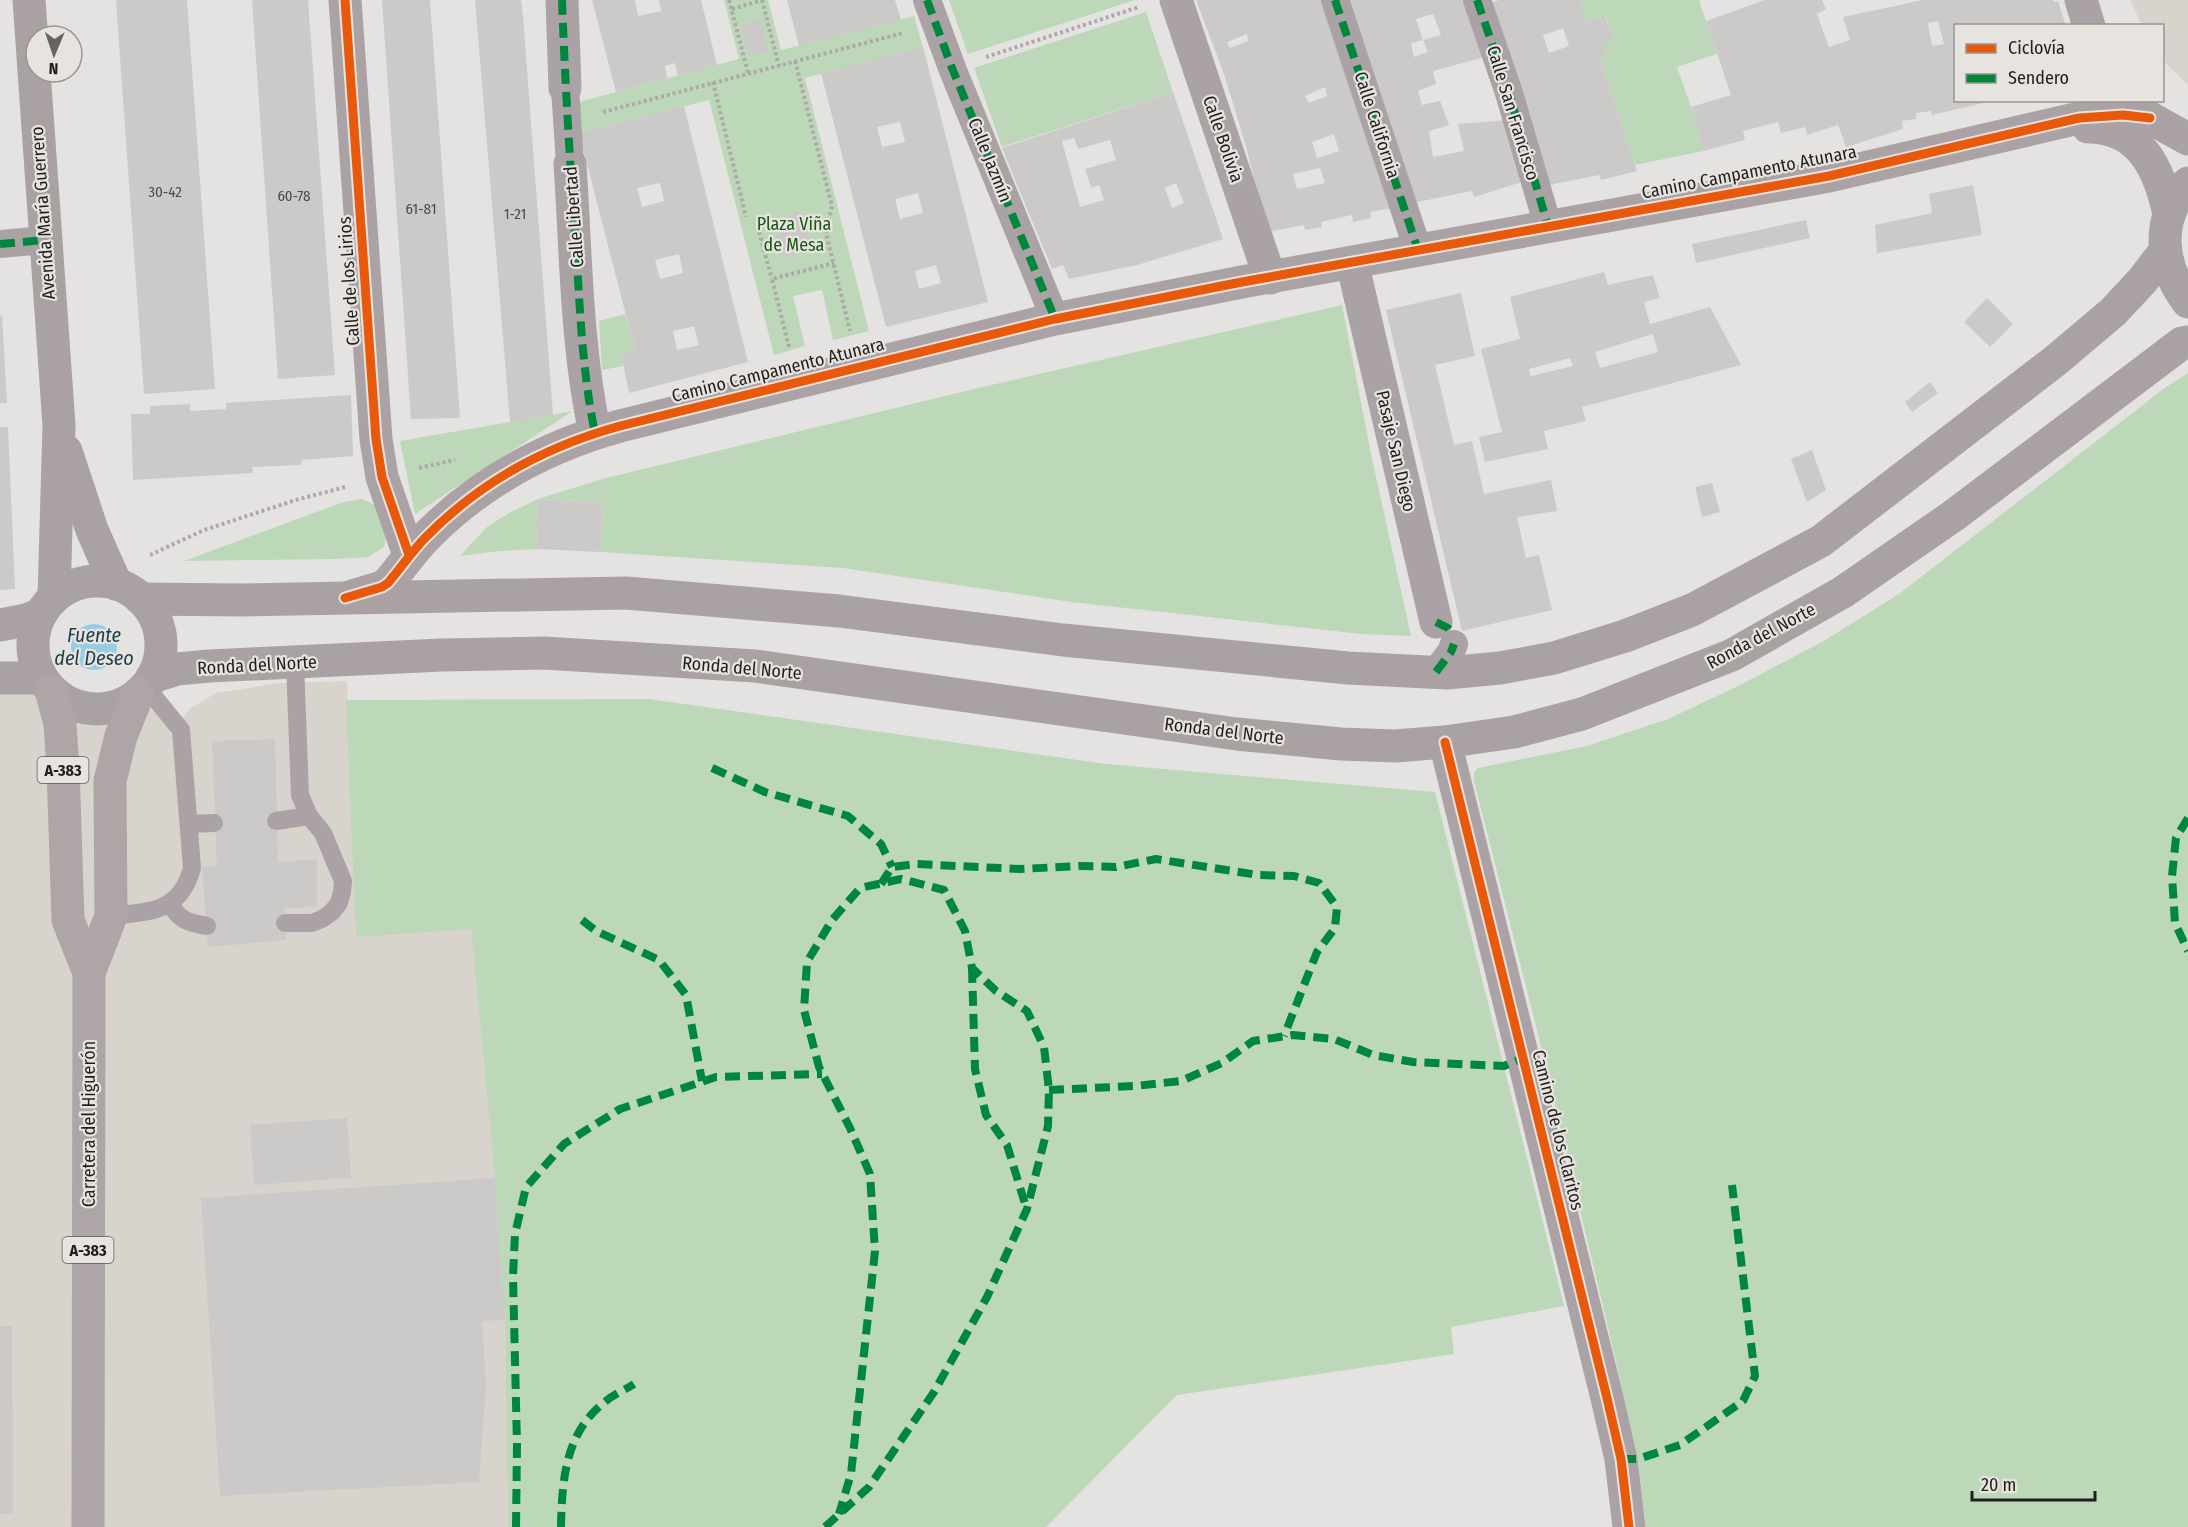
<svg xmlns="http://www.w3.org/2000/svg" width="2188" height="1527" font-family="'Fira Sans Condensed',sans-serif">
<rect width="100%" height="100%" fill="#e5e3e1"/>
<g fill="#d8d3cd">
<polygon points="2130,0 2188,0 2188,85 2163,61 2162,26 2142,25"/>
<polygon points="0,678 84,708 103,709 122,704 138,694 177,724 191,708 216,693 279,683 347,681 356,936 471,928 495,1178 505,1320 508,1527 0,1527"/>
</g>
<g fill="#bdd7b9">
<polygon points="724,0 768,0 781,50 914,16 923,47 805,78 869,331 833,340 822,290 793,296 805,346 774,355 709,100 579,133 579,102 739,59"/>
<polygon points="949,0 1135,0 968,54"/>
<polygon points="1580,0 1699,0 1717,54 1677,67 1691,107 1703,151 1635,165 1600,58 1607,56 1603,44 1613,40 1606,17 1588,22"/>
<polygon points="1146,12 1173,92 1002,147 974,68"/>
<polygon points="1342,305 1371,454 1411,636 1362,634 1071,602 843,568 601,552 603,502 538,499 536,549 500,551 460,556 487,527 509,513 538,499 606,478 978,388"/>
<polygon points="625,314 635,350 621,353 623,366 602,370 599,321"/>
<polygon points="2188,373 2188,1527 1646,1527 1638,1459 1611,1340 1541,1046 1474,781 1474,772 1478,768 1587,746 1668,719 1736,687 1822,642 1899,594 2166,387"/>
<polygon points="573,411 415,514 400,441"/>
<polygon points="362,499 378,506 387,533 384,547 368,557 338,559 184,561 330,507 344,502"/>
<polygon points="649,699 1106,764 1435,792 1564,1306 1451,1327 1454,1354 1177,1395 1046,1527 508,1527 505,1320 495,1178 471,929 356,937 346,700"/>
</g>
<circle fill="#97cde4" cx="94" cy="647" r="23"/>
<g fill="#cbcac9" fill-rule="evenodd">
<polygon points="116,0 187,0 215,389 144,394"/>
<polygon points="252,0 308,0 335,375 278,379"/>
<polygon points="382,0 430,0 460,418 411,419"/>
<polygon points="475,0 521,0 523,16 553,415 510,422"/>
<polygon points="592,0 635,0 638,16 661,11 659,0 701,0 717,65 678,76 675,63 665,66 667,78 616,92"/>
<polygon points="787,0 895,0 901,20 799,46"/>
<path d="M1196 0H1328L1393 208 1370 212 1371 218 1353 222 1352 215 1321 222 1322 227 1305 230 1304 225 1267 232 1246 146 1224 74ZM1247 34 1248 41 1230 48 1227 42ZM1325 87 1327 96 1309 103 1305 96ZM1334 134 1339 151 1317 158 1312 142ZM1320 168 1325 183 1297 189 1293 174Z"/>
<path d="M1342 0H1466L1485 57 1433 71 1436 84 1418 91 1422 105 1440 101 1449 125 1429 131 1433 157 1464 151 1458 124 1507 120 1525 181 1474 197 1472 191 1413 203ZM1433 14 1441 35 1423 40 1416 19ZM1423 40 1428 52 1414 57 1411 43Z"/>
<path d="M1499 0H1580L1588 22 1605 17 1614 40 1603 44 1607 56 1600 58 1637 171 1601 180 1599 175 1544 186 1487 4ZM1563 28 1569 46 1549 53 1543 35Z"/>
<path d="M1765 0H1822L1826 9 1817 14 1829 47 1850 40 1843 17 1923 0H2053L2054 2 2058 1 2066 26H1956V100L1992 101 1932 115 1931 111 1916 113V119L1902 121 1903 129 1846 147 1838 125 1807 135 1805 127 1781 133 1778 122 1743 131 1745 140 1703 151 1691 107 1731 95 1706 21ZM1938 21 1944 44 1932 46 1928 23Z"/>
<polygon points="760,19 769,51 749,56 740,24"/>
<path d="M923 47 988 302 886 327 821 73ZM900 122 905 142 882 147 877 127ZM918 193 923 213 900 219 895 199ZM936 265 941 283 919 289 915 271Z"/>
<path d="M1173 92 1223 239 1137 265 1069 279 1063 265 1052 269 1002 148ZM1074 138 1078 149 1110 140 1116 160 1085 169 1091 188 1099 185 1104 200 1080 207 1062 141ZM1176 183 1184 203 1172 208 1165 188Z"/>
<path d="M684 106 748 362 629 393 621 353 635 350 579 133ZM660 183 664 201 642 207 637 188ZM679 254 683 273 660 279 655 260ZM694 326 699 345 677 350 673 331Z"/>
<polygon points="1973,185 1982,235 1877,253 1875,225 1932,213 1929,194"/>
<polygon points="800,211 811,251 784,258 774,218"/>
<polygon points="1806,220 1810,238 1696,263 1692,244"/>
<path d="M1604 272 1608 285 1653 275 1660 298 1644 302 1650 324 1710 307 1741 365 1582 407 1586 421 1544 431 1548 449 1485 462 1479 437 1502 432 1481 349 1520 339 1510 297ZM1653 334 1658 352 1600 368 1595 352ZM1570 358 1573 366 1531 376 1529 369Z"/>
<polygon points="1461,293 1475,356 1435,365 1454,445 1472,441 1484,494 1551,480 1557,511 1517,517 1526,558 1539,555 1552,610 1462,631 1386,310"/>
<polygon points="1987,298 2013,324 1990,347 1964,322"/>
<polygon points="2,315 7,403 0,403 0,316"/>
<polygon points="1930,382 1938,393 1912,412 1905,402"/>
<polygon points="351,395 353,456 302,460 301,465 252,467 253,473 133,480 131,414 150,414 150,406 190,404 190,411 226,409 226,403"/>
<polygon points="0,427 8,427 15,589 0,590"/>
<polygon points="1812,450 1826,490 1807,502 1791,459"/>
<polygon points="1712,483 1720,512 1702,517 1695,487"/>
<polygon points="538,499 603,502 601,552 536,549"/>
<polygon points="275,739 278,862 317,859 317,907 284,908 286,940 208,947 202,867 217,866 212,741"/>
<polygon points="347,1118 351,1178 254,1185 250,1125"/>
<polygon points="495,1178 505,1320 482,1321 486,1385 479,1482 220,1496 201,1198"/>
<polygon points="0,1326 12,1326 13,1513 0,1514"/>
</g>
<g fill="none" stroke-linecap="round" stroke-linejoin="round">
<g stroke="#aea8a8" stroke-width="4" stroke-dasharray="3 3" stroke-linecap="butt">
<polyline points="729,0 748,73"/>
<polyline points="762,0 779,66"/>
<polyline points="732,9 763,0"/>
<polyline points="986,57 1139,7"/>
<polyline points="795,61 832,206 826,233 850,331"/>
<polyline points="713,82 746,217"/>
<polyline points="603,112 903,33"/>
<polyline points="759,232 772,279"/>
<polyline points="789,347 772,279 834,263"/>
<polyline points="419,468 455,460"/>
<polyline points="150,555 204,530 296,500 345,487"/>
</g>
<g stroke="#aba2a5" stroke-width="18">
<polyline points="276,821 309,816"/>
<polyline points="189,824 214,823"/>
<path d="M170 903C178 920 189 923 207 926"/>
<path d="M111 916C150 911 180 913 192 868L181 730 146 687"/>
<polyline points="285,923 312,923 322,919 332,912 339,903 342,892 343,881 323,833 309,816 300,795 295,663"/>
</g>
<g stroke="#aba2a5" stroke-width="28">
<polyline points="927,0 952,68 1055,319"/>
<polyline points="1335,0 1418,250"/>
<polyline points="1477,0 1509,93 1548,226"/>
<polyline points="565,88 570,164"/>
<polyline points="0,244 45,240"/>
<polyline points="1436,672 1451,652 1454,644"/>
</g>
<g stroke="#aba2a5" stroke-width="33">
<polyline points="345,0 376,439 382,477 409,555"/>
<polyline points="562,0 565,88"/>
<polyline points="1176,0 1270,278"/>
<path d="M2088 127C2141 127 2160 170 2169 215"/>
<path d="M570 164C576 253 576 345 595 433"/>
<polyline points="1352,262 1436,622"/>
<path d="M349 597 382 587 388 583C401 568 412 551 426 537 480 482 547 446 620 426L1055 319 1242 282 1829 176 2079 118 2123 115 2150 118"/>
<polyline points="1445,742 1607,1398 1621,1459 1629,1527"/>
</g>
<g stroke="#aba2a5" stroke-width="33">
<polyline points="2081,0 2089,26"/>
<polyline points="2129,100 2150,118 2188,139"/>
</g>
<g stroke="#aaa2a2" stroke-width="33">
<polyline points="29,0 59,425 54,597"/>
<path d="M2188 183C2155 220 2160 265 2188 302"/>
<polyline points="66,451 92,530 116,584"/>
<circle cx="97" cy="645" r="64"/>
<polyline points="141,599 242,600 626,593 839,611 1063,640 1348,668 1447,673 1500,668 1554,658 1625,636 1692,610 1821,541 2055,361 2113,312 2142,281 2165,251"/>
<polyline points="0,625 26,620 41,614"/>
<polyline points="152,677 177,669 209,666 442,655 544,653 755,666 1237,734 1341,744 1395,746 1445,742 1514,732 1582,714 1732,655 1843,592 1953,516 2182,343 2188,342"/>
<polyline points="0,678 41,678"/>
</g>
<g stroke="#aea5a6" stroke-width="33">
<polyline points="51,690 60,724 63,768 68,920 89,973 88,1527"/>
<polyline points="89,973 111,916 110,781 121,736 138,694"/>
</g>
<g stroke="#00873e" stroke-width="8" stroke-dasharray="15 8" stroke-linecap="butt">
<path d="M562 0C565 82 570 164 576 247 580 309 582 371 595 433"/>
<polyline points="927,0 952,68 1055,319"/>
<polyline points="1335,0 1418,250"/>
<polyline points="1477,0 1509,93 1548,226"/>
<polyline points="0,244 45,240"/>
<polyline points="1436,622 1448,628 1451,632"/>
<polyline points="1436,672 1451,652 1454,644"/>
<polyline points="712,768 765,792 848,816 881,844 892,867"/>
<polyline points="2188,818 2176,838 2172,876 2175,923 2188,951"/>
<polyline points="881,884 892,867 916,864 1020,869 1080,866 1116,867 1156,859 1258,875 1294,876 1319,883 1337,907 1335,928 1317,952 1284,1036"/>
<polyline points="582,920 596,931 659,960 686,995 702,1081"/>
<polyline points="972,968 975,1069 986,1115 1007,1145 1026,1207"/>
<polyline points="1049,1090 1135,1086 1181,1081 1222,1063 1253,1041 1293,1035 1334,1039 1373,1055 1413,1062 1504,1066 1523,1058"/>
<polyline points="1621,1459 1638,1459 1680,1445 1743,1401 1755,1376 1732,1185"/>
<polyline points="516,1527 517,1445 513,1276 515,1234 526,1187 564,1144 620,1109 716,1077 822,1074"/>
<path d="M561 1527C562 1480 565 1432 606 1401 614 1394 625 1390 634 1384"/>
<polyline points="825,1527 869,1487 934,1392 987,1297 1027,1209 1048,1126 1049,1090 1044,1047 1027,1011 996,991 972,968 965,931 944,890 901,879 860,888 832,920 807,962 804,1010 819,1067 850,1128 870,1174 875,1251 851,1474 839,1514"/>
</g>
<g stroke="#e7e3df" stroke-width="13">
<g id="cycleway">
<polyline points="345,0 376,439 382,477 409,555"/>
<path d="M345 598 382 587 388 583C401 568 412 551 426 537 480 482 547 446 620 426L1055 319 1242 282 1829 176 2079 118 2123 115 2150 118"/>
<polyline points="1445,742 1607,1398 1621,1459 1629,1527"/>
</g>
</g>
<use href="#cycleway" stroke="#e8590c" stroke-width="9"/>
</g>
<g text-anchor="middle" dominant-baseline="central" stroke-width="4.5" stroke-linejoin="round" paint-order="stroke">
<g font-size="15" fill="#4c4a49">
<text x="165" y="192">30-42</text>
<text x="294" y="196">60-78</text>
<text x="421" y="209">61-81</text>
<text x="515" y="214">1-21</text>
</g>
<g fill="#e7e3df" stroke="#5c5a58" stroke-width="1.5">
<rect x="37.5" y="757" width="51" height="26" rx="4.5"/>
<rect x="62.5" y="1237" width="51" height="26" rx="4.5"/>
</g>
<g font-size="16" font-weight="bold" fill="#211f1e">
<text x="63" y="770">A-383</text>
<text x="88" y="1250">A-383</text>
</g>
<g font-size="18" fill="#211f1e" stroke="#e7e3df">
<text transform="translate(1513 113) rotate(73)">Calle San Francisco</text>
<text transform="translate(1377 125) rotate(72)">Calle California</text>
<text transform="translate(1223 139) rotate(71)">Calle Bolivia</text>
<text transform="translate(990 160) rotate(68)">Calle Jazmín</text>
<text transform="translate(1749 172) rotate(-11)">Camino Campamento Atunara</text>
<text transform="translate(43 213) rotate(-94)">Avenida María Guerrero</text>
<text transform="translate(574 217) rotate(-94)">Calle Libertad</text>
<text transform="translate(349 281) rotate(-94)">Calle de los Lirios</text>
<text transform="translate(778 370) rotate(-14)">Camino Campamento Atunara</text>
<text transform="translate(1396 451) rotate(77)">Pasaje San Diego</text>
<text transform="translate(1761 636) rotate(-28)">Ronda del Norte</text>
<text transform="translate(257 665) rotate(-3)">Ronda del Norte</text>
<text transform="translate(742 668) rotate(5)">Ronda del Norte</text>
<text transform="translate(1224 731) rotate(7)">Ronda del Norte</text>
<text transform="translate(89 1124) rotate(-90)">Carretera del Higuerón</text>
<text transform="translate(1558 1130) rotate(76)">Camino de los Claritos</text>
</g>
<g font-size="18" fill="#165a15" stroke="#e7e3df">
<text x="794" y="224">Plaza Viña<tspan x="794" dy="21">de Mesa</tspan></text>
</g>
<g font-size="20" font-style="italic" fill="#1a3e4d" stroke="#e7e3df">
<text x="94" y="635">Fuente<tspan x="94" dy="23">del Deseo</tspan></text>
</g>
</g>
<rect x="1954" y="24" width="210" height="78" fill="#e7e3df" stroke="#989592" stroke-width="1.5"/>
<rect x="1966" y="44" width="30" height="9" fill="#e8590c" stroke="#989592" stroke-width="1.5"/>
<text x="2008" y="54" font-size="18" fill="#211f1e">Ciclovía</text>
<rect x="1966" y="74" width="30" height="9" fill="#00873e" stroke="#989592" stroke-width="1.5"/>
<text x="2008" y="84" font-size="18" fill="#211f1e">Sendero</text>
<g transform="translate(54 54) rotate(182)"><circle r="28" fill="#e7e3df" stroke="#989592" stroke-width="1.5"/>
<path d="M0-4.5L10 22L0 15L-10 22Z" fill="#666462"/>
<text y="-9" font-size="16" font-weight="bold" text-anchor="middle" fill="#211f1e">N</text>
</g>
<path d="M1972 1491v9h123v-9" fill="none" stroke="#211f1e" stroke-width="3"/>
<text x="1981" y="1491" font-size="18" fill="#211f1e" stroke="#e7e3df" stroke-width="4.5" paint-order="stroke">20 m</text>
</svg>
